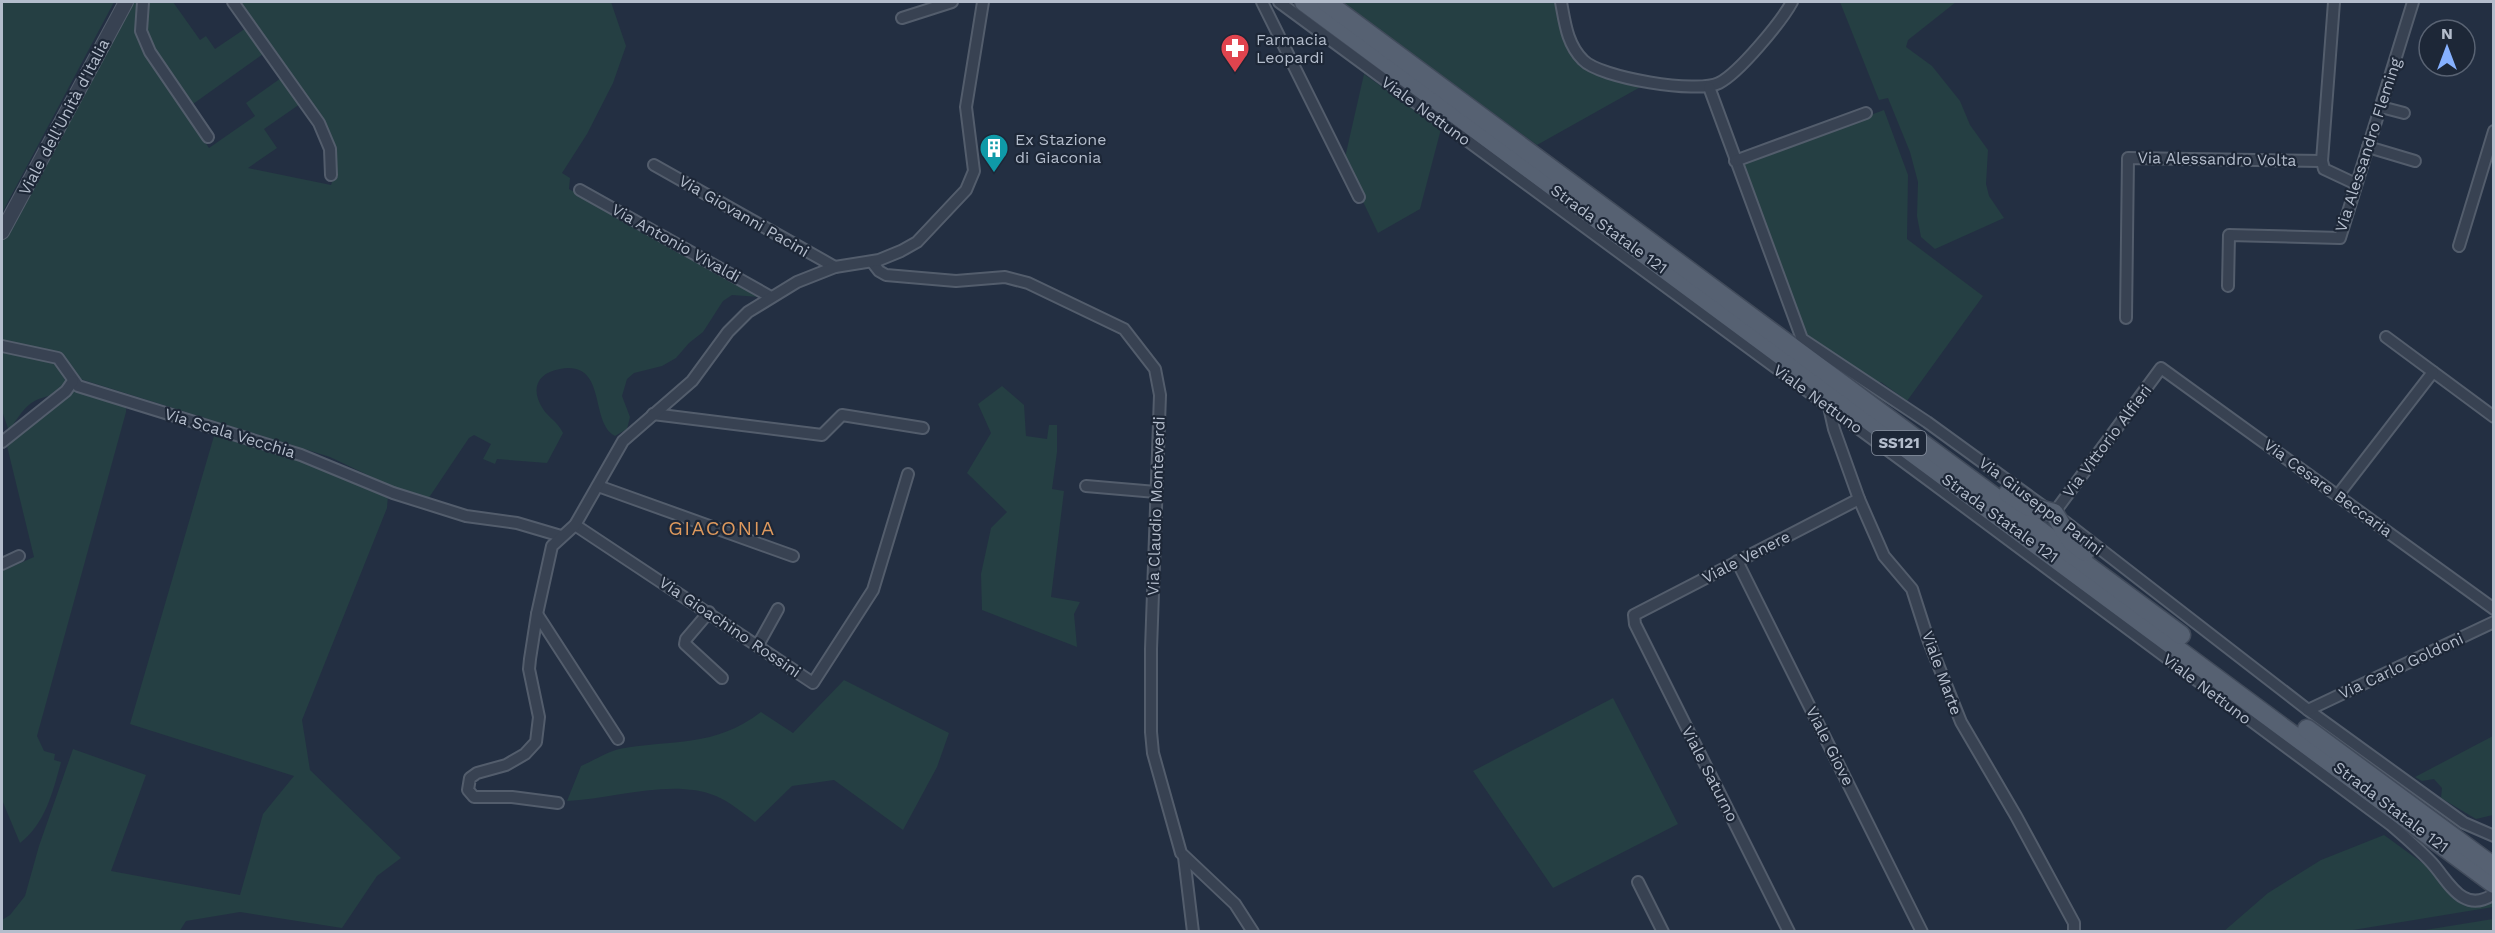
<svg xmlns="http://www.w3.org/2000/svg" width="2495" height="933" font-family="'Work Sans',sans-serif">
<rect width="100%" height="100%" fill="#232f42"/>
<g fill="#253f43">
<polygon points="2,2 114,2 2,213"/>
<path d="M133 2H140L147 54 209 148 255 116 246 103 281 78 300 104 264 129 277 148 248 168 331 185 337 168 331 137 310 100 239 2H611L626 46 613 83 587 134 562 173 570 178 569 189 761 295 759 297 732 295 723 301 703 332 689 343 676 358 662 366 634 373 627 379 622 396 630 417 627 429 615 436C589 423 608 360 560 369 537 373 530 389 543 409 549 418 558 422 563 433L547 463 497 459 495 464 483 459 491 444 474 435 469 438 428 499 397 489 330 457 77 378 63 355 2 342V242L42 174Z"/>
<path d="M145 2H173L200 40 206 36 215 49 246 28 263 54 193 104C177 92 152 54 146 34 144 25 145 12 145 2Z"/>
<path d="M1340 2H1556C1563 63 1585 76 1644 85L1537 145Z"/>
<polygon points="1840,2 1956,2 1908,40 1906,47 1932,66 1960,101 1970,125 1988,150 1986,184 1989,196 2004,218 1935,249 1921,237 1917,216 1918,182 1910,152 1888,98 1879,100"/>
<polygon points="1364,74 1441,129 1420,209 1378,233 1344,162"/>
<polygon points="1884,110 1908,175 1907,239 1983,296 1907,401 1881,382 1877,385 1806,338 1741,165 1745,161"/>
<path d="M2 351 56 362 66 382C56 400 44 393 30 404 22 410 15 422 9 431L2 411Z"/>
<polygon points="1002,386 1024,405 1026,436 1047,439 1049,425 1057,425 1057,452 1052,489 1064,491 1051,597 1080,602 1074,614 1077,647 982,610 981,574 991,528 1007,512 967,473 991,433 978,404"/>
<path d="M74 390 126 406V412L37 736 44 751 55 754 54 760 61 762C53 792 45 824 20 843L2 800V571L34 557 7 446Z"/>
<polygon points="214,436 297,459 388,495 387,508 302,720 310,770 401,858 377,876 342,928 240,912 186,921 179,932 2,931 2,920 10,915 25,896 39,846 73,749 146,775 111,871 240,895 263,814 294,776 130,724"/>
<path d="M844 680 949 733 937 767 903 830 834 780 792 786 755 822C743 813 730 802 716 796 672 778 614 799 567 801L581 766C593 761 607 752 619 749 673 739 714 748 761 712L793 733Z"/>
<polygon points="1613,698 1678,824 1553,888 1473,771"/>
<polygon points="2493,736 2493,815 2476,819 2441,798 2442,788 2434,779 2422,781 2415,777"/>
<polygon points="2384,835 2428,867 2456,899 2464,904 2476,905 2493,899 2493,907 2347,931 2223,932 2268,893 2321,860"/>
<polygon points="2493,919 2493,931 2419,931"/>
</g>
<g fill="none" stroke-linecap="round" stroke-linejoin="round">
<g stroke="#535d6c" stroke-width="14">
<g id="minor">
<polyline points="143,2 141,31 150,52 208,137"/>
<polyline points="233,2 319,123 330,149 331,175"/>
<polyline points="1262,2 1359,197"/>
<path d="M1279 2 1923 476 2391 825C2405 837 2420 850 2432 863 2449 882 2463 915 2494 894"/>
<path d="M1561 2C1565 23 1567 44 1583 60 1600 78 1698 94 1719 83 1739 73 1781 22 1792 2"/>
<polyline points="2334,2 2322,161 2324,169 2356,184"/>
<polyline points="902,18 952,2"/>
<polyline points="1709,87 1802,339 1927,422 2044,507"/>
<polyline points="2381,107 2404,113"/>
<polyline points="2368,147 2415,161"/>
<polyline points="1735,161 1866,113"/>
<polyline points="654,165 835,267"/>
<polyline points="580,190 771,297"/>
<polyline points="2459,246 2494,131"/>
<polyline points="872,262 879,271 886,275 956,281 1005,277 1028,283 1124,329 1155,369 1160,395 1151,649 1151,732 1153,753 1181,853 1235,904 1253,932"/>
<polyline points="2228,286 2229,235 2340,238 2413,2"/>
<polyline points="2126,318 2128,158 2322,161"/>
<polyline points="2386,337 2494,417"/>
<polyline points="2,346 58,358 78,386 301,455 393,493 466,516 517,523 561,536"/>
<polyline points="1829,407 1834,429 1859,499 1884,556 1912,589 1929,642 1961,722 2016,816 2074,923 2074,932"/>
<polyline points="653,414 822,435 842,415 923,428"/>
<polyline points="2,442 66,391 73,381"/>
<polyline points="598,486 793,556"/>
<polyline points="1086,486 1156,492"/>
<polyline points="2338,495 2433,372"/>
<polyline points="2054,513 2161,368 2494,609"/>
<polyline points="2064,521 2308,710 2464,823 2494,836"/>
<polyline points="575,525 813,683 873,590 908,474"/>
<polyline points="1737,561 1922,932"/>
<polyline points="2,564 19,556"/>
<polyline points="709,612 686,639 685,644 722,678"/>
<polyline points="537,614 618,739"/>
<polyline points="758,645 778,609"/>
<polyline points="2308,710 2494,622"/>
<polyline points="558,803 512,797 474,797 468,790 470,778 477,773 506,765 525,754 536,742 539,717 529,669 530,659 537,614 552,546 575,525 623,441 692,381 728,332 748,312 797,282 835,267 879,260 901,251 917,242 966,190 974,171 966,107 983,2"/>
<polyline points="1184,857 1193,932"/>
<polyline points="1638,882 1663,932"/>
<polyline points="1789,932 1635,624 1634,615 1859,499"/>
</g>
</g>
<g stroke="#535d6c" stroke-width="16">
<polyline id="tertiary" points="2,232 126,2"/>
</g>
<g stroke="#414b5b" stroke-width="21">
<g id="primary">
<polyline points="1304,2 2494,884"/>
<polyline points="1326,2 2181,635"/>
<polyline points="2008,493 2027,506 2054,513 2071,541 2085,552"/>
<polyline points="2307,729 2494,867"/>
</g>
</g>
<use href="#minor" stroke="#384252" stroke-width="10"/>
<use href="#tertiary" stroke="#384252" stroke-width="14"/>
<use href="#primary" stroke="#566172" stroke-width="18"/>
</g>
<defs>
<g id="pharmacy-pin" transform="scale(1.5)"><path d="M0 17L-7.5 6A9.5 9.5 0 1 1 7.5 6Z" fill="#e0444e" stroke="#1d2737"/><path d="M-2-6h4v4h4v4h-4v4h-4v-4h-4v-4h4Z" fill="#fff"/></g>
<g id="building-pin" transform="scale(1.5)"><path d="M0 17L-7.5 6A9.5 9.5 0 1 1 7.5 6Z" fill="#0f9aa8" stroke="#1d2737"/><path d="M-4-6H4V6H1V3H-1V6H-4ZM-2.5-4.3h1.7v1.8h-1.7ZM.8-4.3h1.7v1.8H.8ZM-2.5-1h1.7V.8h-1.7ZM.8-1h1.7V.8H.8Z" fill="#fff"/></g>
</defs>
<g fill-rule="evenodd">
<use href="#pharmacy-pin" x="1235" y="48"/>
<use href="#building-pin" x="994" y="148"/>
</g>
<g text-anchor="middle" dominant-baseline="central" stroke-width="4.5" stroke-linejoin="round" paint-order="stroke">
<rect fill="#1d2737" stroke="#87909f" stroke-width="1.5" x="1872" y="431" width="54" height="24" rx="4.5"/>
<g font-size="15" font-weight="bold" fill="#b4bdcc">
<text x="1899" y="443">SS121</text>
</g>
<g font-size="16" fill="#b4bdcc" stroke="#1d2737" text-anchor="start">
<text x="1256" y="39">Farmacia<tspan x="1256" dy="18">Leopardi</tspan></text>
<text x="1015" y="139">Ex Stazione<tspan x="1015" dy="18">di Giaconia</tspan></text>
</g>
<g font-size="16" fill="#b4bdcc" stroke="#1d2737">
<text transform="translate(1426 111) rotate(36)">Viale Nettuno</text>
<text transform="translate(64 117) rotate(-62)">Viale dell'Unità d'Italia</text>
<text transform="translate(2368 145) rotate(-72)">Via Alessandro Fleming</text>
<text transform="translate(2217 159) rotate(1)">Via Alessandro Volta</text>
<text transform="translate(744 216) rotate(30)">Via Giovanni Pacini</text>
<text transform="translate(1609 229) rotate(36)">Strada Statale 121</text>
<text transform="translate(676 243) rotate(29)">Via Antonio Vivaldi</text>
<text transform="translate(1818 399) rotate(36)">Viale Nettuno</text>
<text transform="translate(230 433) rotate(17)">Via Scala Vecchia</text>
<text transform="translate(2107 441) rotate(-53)">Via Vittorio Alfieri</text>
<text transform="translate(2328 488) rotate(36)">Via Cesare Beccaria</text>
<text transform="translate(1156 506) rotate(-88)">Via Claudio Monteverdi</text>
<text transform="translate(2041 506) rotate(37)">Via Giuseppe Parini</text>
<text transform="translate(2000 518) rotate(36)">Strada Statale 121</text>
<text transform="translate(1746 557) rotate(-27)">Viale Venere</text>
<text transform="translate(730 627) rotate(34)">Via Gioachino Rossini</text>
<text transform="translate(2401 666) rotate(-25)">Via Carlo Goldoni</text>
<text transform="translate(1942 673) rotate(70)">Viale Marte</text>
<text transform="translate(2207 689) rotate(37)">Viale Nettuno</text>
<text transform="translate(1830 746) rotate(63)">Viale Giove</text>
<text transform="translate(1710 774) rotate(63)">Viale Saturno</text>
<text transform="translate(2391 807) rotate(37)">Strada Statale 121</text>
</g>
<g font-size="20" letter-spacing="1.5" fill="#de995d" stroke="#1d2737">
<text x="722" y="528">GIACONIA</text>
</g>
</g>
<rect width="2495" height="933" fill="none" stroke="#b4bdcc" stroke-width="6"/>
<g transform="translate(2447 48)"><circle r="28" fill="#1d2737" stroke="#596373" stroke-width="1.5"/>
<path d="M0-4.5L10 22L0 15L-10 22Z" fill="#86b1ff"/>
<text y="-9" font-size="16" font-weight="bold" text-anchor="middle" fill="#b4bdcc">N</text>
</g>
</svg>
